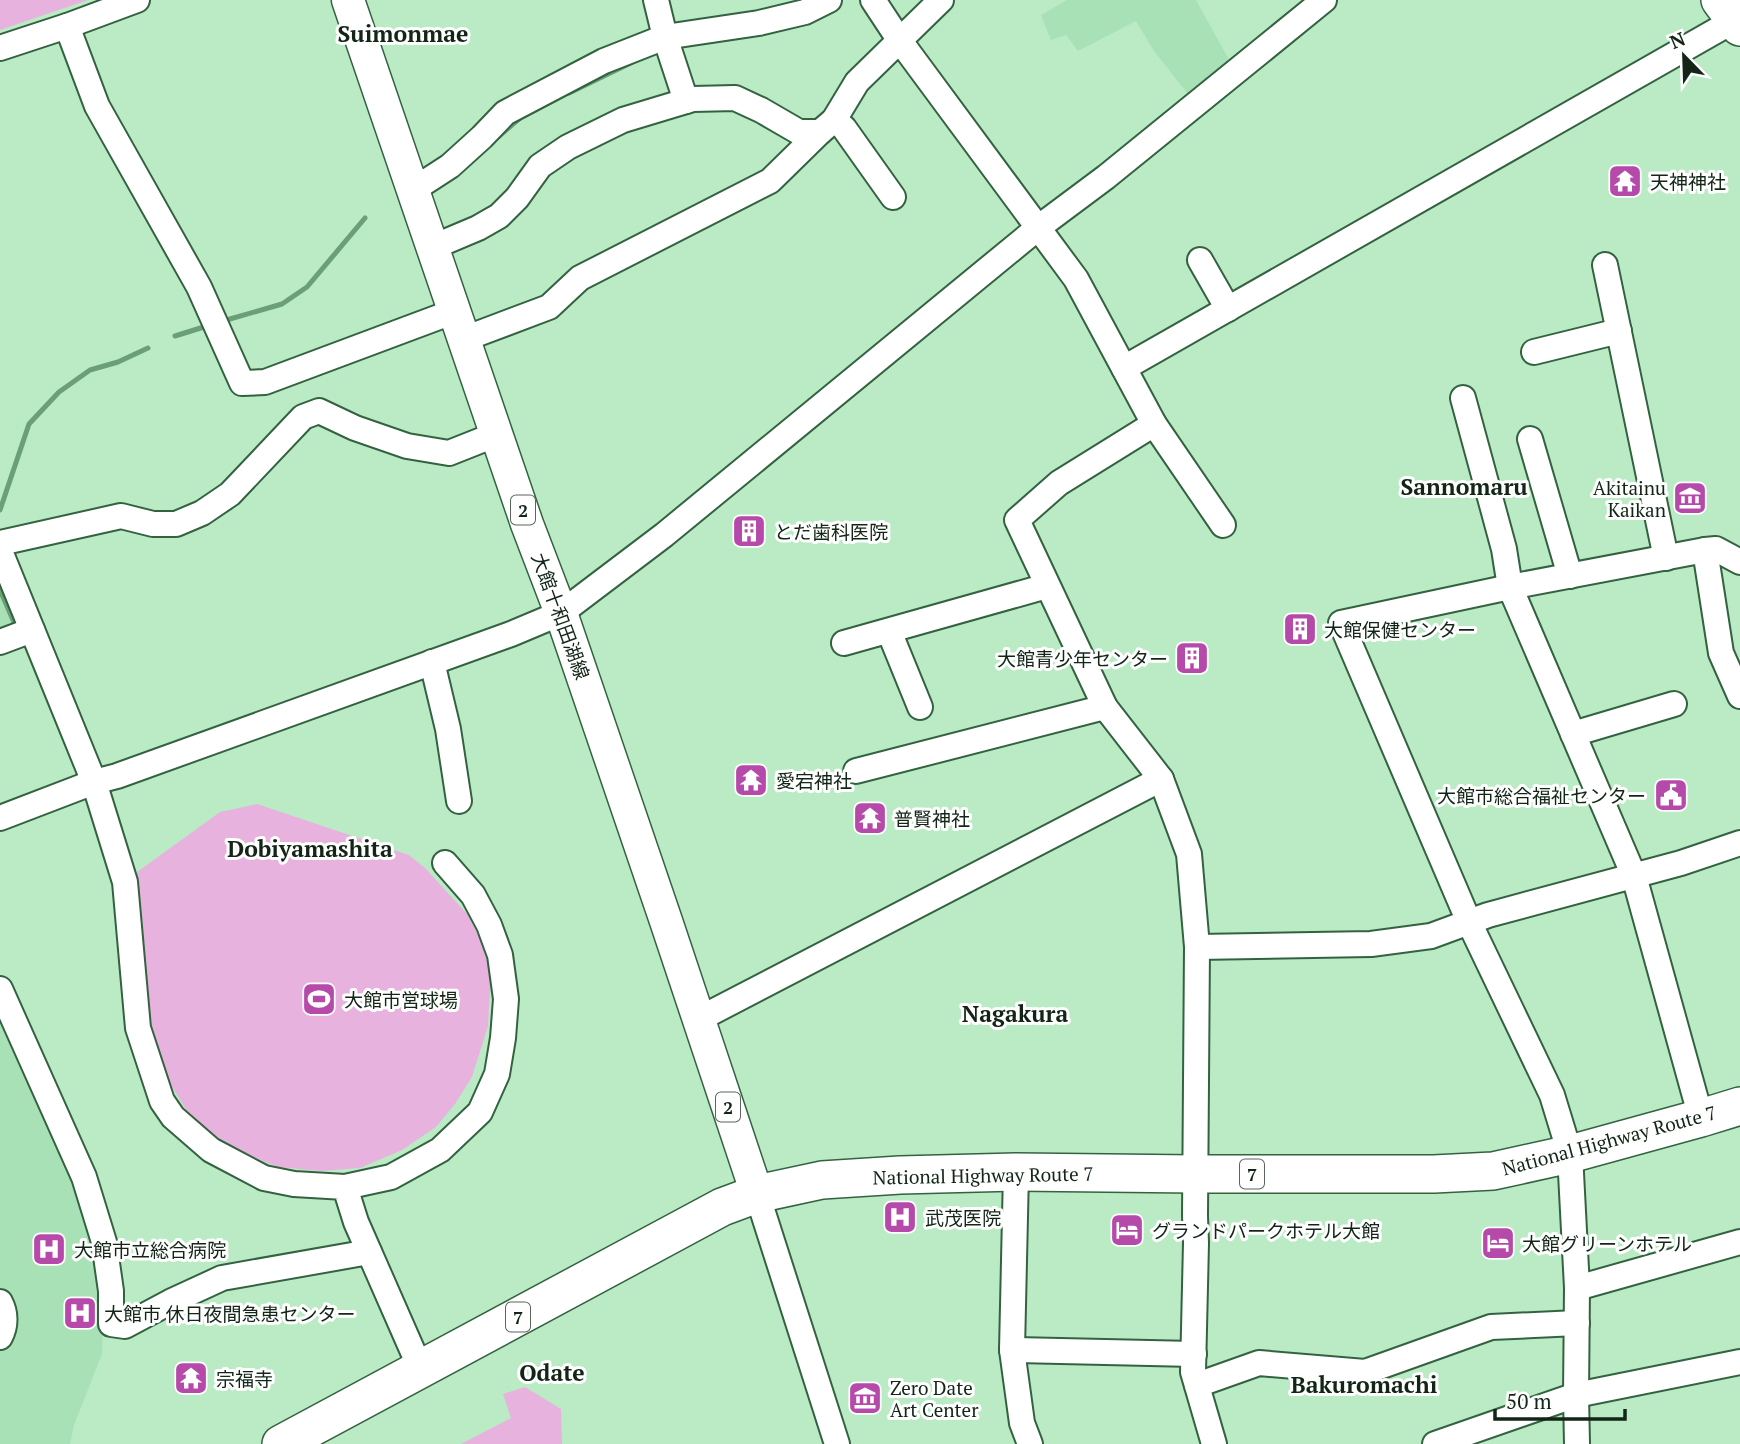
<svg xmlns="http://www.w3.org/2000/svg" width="1740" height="1444" font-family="'PT Serif','Noto Sans JP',serif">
<rect width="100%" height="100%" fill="#baebc5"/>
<g fill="#a9e1b7">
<polygon points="1067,0 1196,0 1232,65 1191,98 1154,51 1136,21 1078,51 1066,35 1051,40 1041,15"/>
<polygon points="0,579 20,627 0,635"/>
<polygon points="0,1009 90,1206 104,1292 102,1354 74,1425 70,1444 0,1444"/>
</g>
<g fill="#e8b2df">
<polygon points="0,0 88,0 0,30"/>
<polygon points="257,804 409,855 425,868 468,915 480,939 491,972 488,1026 472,1077 455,1104 436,1127 402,1150 360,1168 321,1171 278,1167 246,1154 209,1132 190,1116 168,1080 151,1036 137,872 220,812"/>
<polygon points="525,1387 561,1409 562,1444 461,1444 511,1418 503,1394"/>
</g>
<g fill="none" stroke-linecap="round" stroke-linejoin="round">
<g stroke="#6a9f77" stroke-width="5">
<polyline points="569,93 639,59"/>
<polyline points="498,137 520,118"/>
<polyline points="223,321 282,304 307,287 365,218"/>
<polyline points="175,336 207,326"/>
<polyline points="0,510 29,424 59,392 90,370 118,362 148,348"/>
<polyline points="0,590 16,627"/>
</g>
<g stroke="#346241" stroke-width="28">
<g id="minor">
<polyline points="656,0 665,37 686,101"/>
<polyline points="873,0 900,41 1076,279 1154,424 1223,525"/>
<polyline points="67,26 97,106 199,287 242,383 265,382 455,311"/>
<polyline points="0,48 67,26 137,0"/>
<polyline points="834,120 844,128 893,197"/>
<polyline points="413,190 450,166 482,137 505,113 604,61 665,37 759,23 805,12 829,0"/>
<polyline points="433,247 478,228 499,216 517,198 540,166 568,147 623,120 686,101 693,99 735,98 761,110 799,132 820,132 834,120 857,82 941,0"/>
<polyline points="1200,260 1228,309"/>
<polyline points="1605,265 1666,558"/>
<polyline points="464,339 549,307 580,278 770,181 820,132"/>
<polyline points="1534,352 1619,331"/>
<polyline points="1124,368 1735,20"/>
<polyline points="1463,398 1504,549 1510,587 1634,876 1701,1118"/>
<polyline points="1154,424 1059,483 1017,520 1105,707 1161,779 1189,854 1197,947 1195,1216 1196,1243 1193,1372 1214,1444"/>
<polyline points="1530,439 1570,576"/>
<polyline points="0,543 121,516 153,524 176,524 202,513 230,494 303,417 319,411 355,428 407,446 449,453 497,434"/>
<polyline points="1705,550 1716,549 1740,562"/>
<polyline points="0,551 94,782 125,882 138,1028 162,1101 173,1117 211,1150 264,1178 294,1184 345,1187 356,1222 421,1370"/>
<polyline points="889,631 920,707"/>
<polyline points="0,642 32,630"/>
<polyline points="844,643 1047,586"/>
<polyline points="432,662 448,729 459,801"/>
<polyline points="1573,734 1674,704"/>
<polyline points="856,771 1105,707"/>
<polyline points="0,818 94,782 117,776 511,634 561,613 664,535 1039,227 1106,177 1324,0"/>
<polyline points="1197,947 1371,944 1431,936 1488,915 1681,863 1740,843"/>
<polyline points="0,989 84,1177 104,1242 111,1291 111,1324 125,1326 170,1302 222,1278 369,1252"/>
<polyline points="699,1019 1161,779"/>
<polyline points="1016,1172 1012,1350 1022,1423 1030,1444"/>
<polyline points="345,1187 391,1177 440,1150 480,1112 497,1074 503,1038 506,999 500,955 489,925 473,895 445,863"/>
<polyline points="757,1194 837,1444"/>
<polyline points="1577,1288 1740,1242"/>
<path d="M0 1302C6 1313 6 1326 0 1337"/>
<polyline points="1012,1350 1194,1354"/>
<polyline points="1197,1385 1259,1363 1365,1372 1491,1327 1577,1323"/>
<polyline points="1435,1444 1576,1395 1740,1362"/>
<polyline points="1577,1444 1576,1395 1577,1288 1570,1154 1552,1095 1469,922 1341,623 1510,587 1705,550 1721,653 1740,696"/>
</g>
</g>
<g stroke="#346241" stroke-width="35">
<polyline id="major" points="348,0 527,524 561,613 666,921 757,1194"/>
</g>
<g stroke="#346241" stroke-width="40">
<g id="highway">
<polyline points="1720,0 1740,27"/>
<polyline points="281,1444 722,1207 757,1194 822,1180 900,1175 1016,1172 1196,1174 1434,1174 1493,1171 1570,1154 1701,1118 1740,1106"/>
</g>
</g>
<use href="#minor" stroke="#fff" stroke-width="24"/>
<use href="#major" stroke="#fff" stroke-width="32"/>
<use href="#highway" stroke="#fff" stroke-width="37"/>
</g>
<defs>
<g id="temple-square" transform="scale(1.75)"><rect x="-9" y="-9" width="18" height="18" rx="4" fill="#b64aaa" stroke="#fefefe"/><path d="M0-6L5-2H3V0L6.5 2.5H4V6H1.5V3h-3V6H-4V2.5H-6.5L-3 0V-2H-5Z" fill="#fff"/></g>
<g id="museum-square" transform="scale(1.75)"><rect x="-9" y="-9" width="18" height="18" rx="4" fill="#b64aaa" stroke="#fefefe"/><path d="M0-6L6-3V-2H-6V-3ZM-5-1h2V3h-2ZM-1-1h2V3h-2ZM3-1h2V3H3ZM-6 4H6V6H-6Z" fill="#fff"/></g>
<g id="building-square" transform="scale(1.75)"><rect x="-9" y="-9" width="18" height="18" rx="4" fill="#b64aaa" stroke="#fefefe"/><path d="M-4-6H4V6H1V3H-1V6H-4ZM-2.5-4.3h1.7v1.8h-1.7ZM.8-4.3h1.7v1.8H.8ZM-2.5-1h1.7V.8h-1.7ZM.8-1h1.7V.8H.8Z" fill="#fff"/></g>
<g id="civic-square" transform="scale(1.75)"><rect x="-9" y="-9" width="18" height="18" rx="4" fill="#b64aaa" stroke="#fefefe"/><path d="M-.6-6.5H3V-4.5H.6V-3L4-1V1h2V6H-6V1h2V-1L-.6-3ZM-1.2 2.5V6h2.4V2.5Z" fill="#fff"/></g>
<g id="stadium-square" transform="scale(1.75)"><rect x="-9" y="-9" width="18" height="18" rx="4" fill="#b64aaa" stroke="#fefefe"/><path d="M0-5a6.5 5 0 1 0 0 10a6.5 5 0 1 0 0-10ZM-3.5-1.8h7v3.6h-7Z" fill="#fff"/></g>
<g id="hospital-square" transform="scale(1.75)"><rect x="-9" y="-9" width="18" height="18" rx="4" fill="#b64aaa" stroke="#fefefe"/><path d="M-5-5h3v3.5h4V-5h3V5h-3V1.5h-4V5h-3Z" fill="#fff"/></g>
<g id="hotel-square" transform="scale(1.75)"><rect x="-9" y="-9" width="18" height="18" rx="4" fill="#b64aaa" stroke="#fefefe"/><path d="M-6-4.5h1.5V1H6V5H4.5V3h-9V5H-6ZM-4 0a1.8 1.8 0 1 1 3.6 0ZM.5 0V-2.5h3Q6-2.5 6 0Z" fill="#fff"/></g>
</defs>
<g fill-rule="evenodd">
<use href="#temple-square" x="1625" y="181"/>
<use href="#museum-square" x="1690" y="498"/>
<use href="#building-square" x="749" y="531"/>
<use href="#building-square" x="1300" y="629"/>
<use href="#building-square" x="1192" y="658"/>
<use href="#temple-square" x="751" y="780"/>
<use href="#civic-square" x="1671" y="795"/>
<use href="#temple-square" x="870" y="818"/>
<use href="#stadium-square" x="319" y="999"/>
<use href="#hospital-square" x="900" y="1217"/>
<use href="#hotel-square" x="1127" y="1230"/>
<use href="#hotel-square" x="1498" y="1243"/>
<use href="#hospital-square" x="49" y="1249"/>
<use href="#hospital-square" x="80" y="1313"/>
<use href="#temple-square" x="191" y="1378"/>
<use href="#museum-square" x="865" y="1398"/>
</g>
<g text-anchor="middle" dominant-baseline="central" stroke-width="6" stroke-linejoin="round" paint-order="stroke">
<g fill="#fefefe" stroke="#59665c" stroke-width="2">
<rect x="511" y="495.5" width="24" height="29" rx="5"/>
<rect x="716" y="1092.5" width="24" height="29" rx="5"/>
<rect x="1240" y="1159.5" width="24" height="29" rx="5"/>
<rect x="506" y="1302.5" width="24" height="29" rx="5"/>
</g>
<g font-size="18" font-weight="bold" fill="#122517">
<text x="523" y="510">2</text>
<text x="728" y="1107">2</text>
<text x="1252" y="1174">7</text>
<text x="518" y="1317">7</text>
</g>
<g font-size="19" fill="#122517" stroke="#fefefe" text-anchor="start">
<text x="1650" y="181">天神神社</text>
<text x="1666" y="487" text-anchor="end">Akitainu<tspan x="1666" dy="22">Kaikan</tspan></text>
<text x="774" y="531">とだ歯科医院</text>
<text x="1324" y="629">大館保健センター</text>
<text x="1168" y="658" text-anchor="end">大館青少年センター</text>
<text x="776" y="780">愛宕神社</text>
<text x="1646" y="795" text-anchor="end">大館市総合福祉センター</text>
<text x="894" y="818">普賢神社</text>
<text x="344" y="999">大館市営球場</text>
<text x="925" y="1217">武茂医院</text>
<text x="1152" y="1230">グランドパークホテル大館</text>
<text x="1522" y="1243">大館グリーンホテル</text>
<text x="74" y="1249">大館市立総合病院</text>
<text x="104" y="1313">大館市 休日夜間急患センター</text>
<text x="216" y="1378">宗福寺</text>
<text x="890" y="1387">Zero Date<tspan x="890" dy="22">Art Center</tspan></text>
</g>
<g font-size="19" fill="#122517" stroke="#fefefe">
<text transform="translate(561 616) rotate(70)">大館十和田湖線</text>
<text transform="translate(1609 1140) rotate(-15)">National Highway Route 7</text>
<text transform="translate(983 1175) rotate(-1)">National Highway Route 7</text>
</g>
<g font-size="23" font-weight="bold" fill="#122517" stroke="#fefefe">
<text x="403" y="33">Suimonmae</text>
<text x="1464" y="486">Sannomaru</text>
<text x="310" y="848">Dobiyamashita</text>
<text x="1015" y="1013">Nagakura</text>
<text x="552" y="1372">Odate</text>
<text x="1364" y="1384">Bakuromachi</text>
</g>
</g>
<g transform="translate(1684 56) rotate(337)" stroke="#fefefe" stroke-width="5" paint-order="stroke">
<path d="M0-5L12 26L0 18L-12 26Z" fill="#122517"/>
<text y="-10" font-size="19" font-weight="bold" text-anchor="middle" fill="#122517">N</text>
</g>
<path d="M1495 1409v10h130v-10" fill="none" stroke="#122517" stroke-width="3.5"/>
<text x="1506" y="1409" font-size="21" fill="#122517" stroke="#fefefe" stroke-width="5" paint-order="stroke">50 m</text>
</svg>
